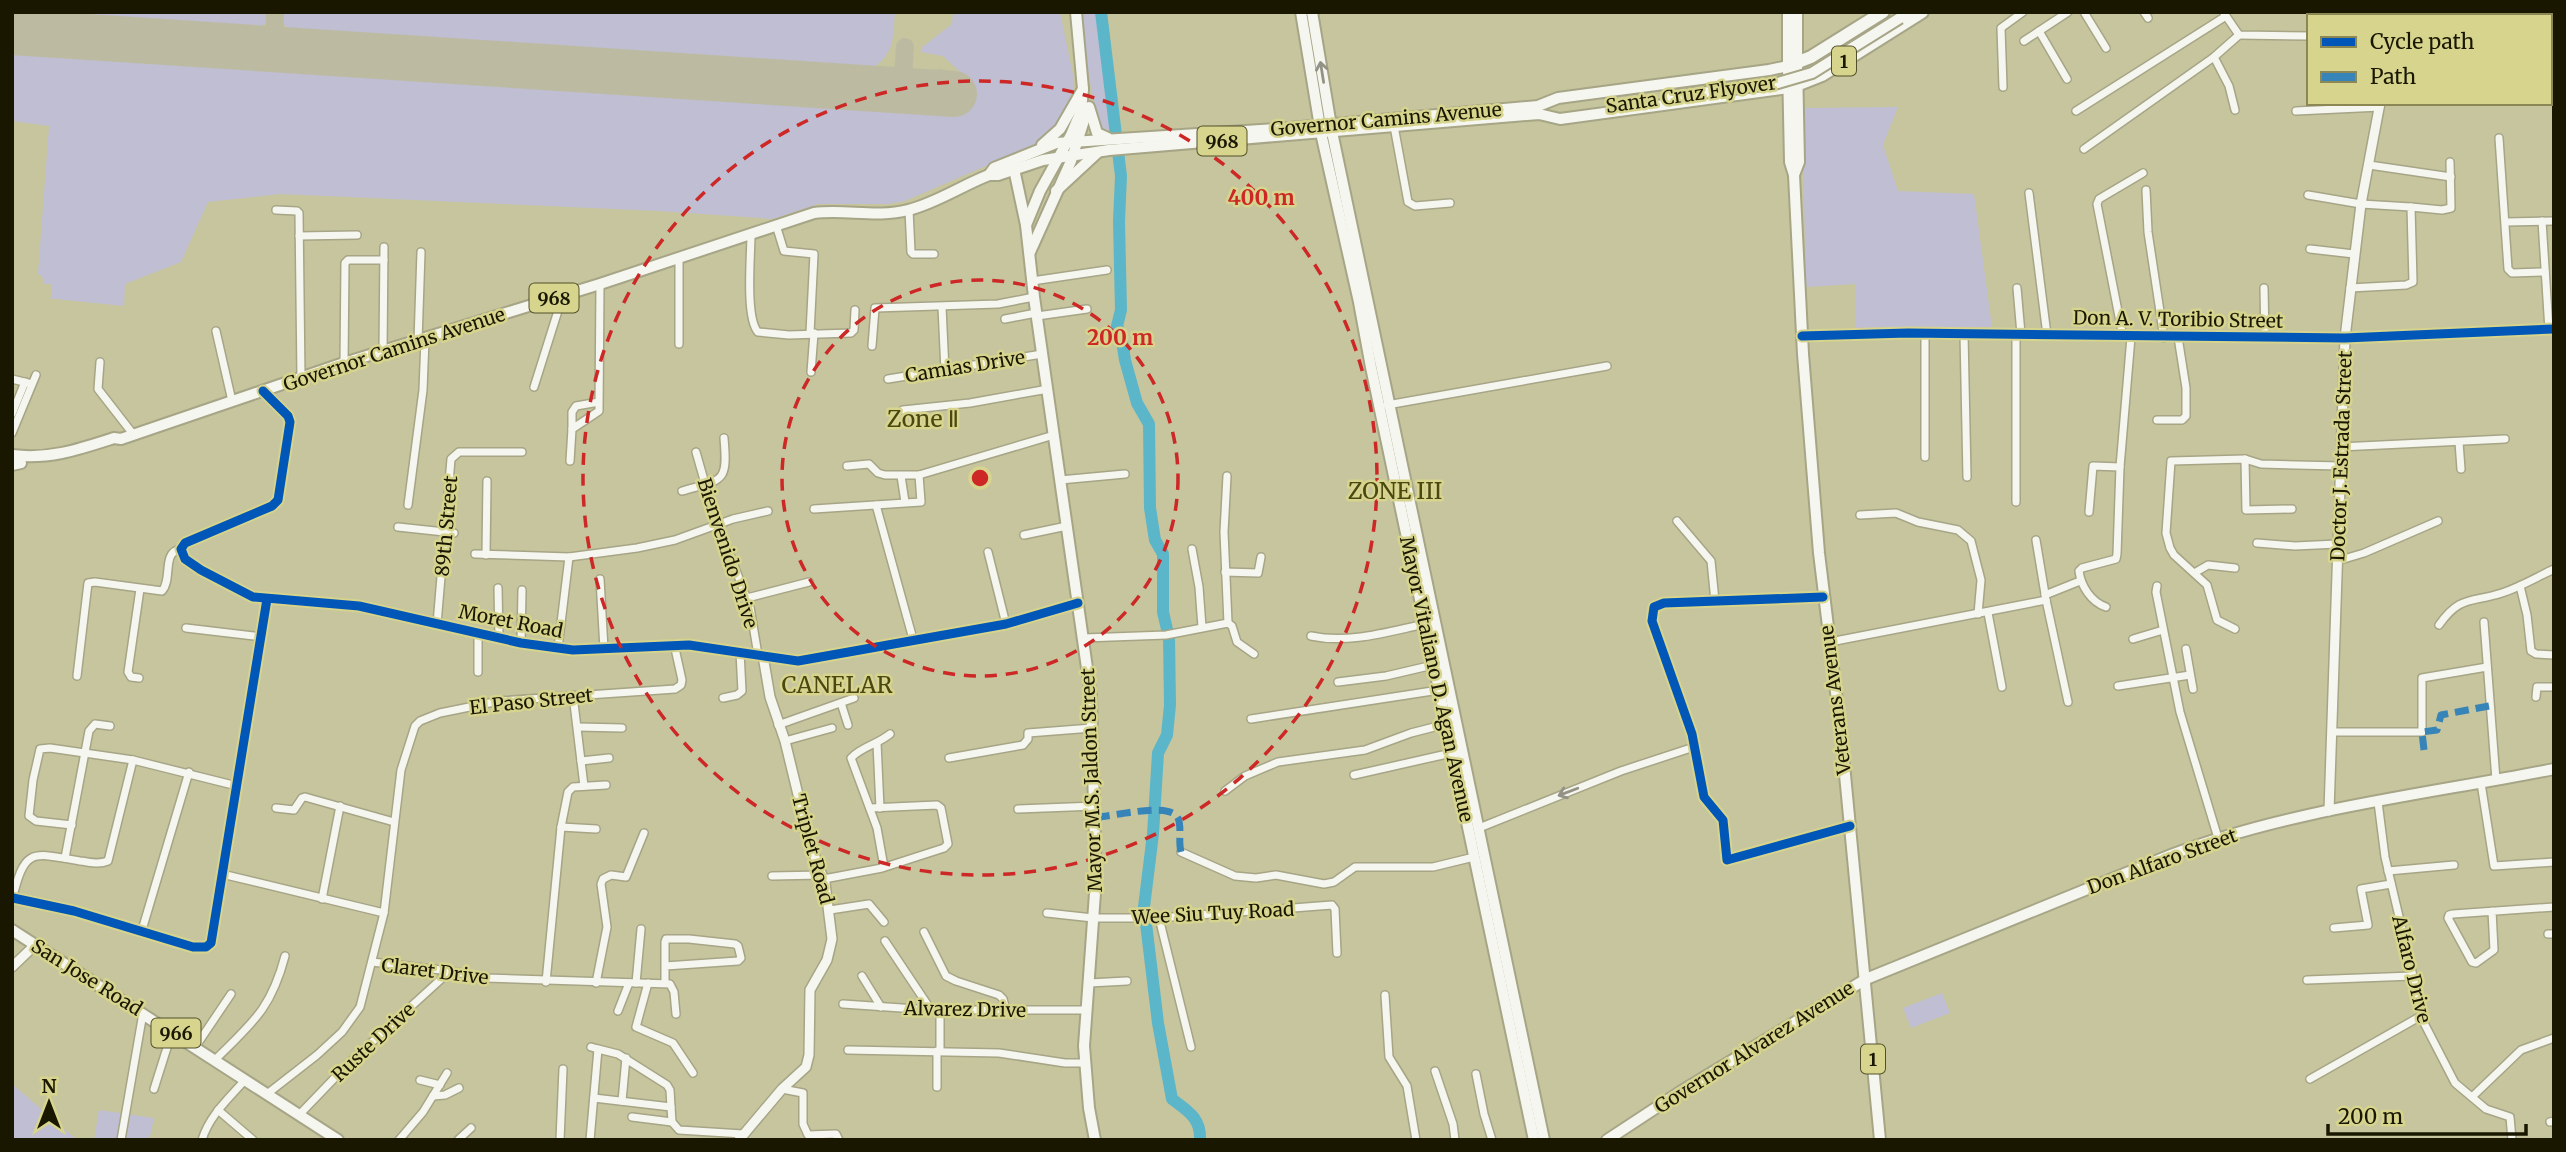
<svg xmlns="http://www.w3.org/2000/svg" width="2566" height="1152" font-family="Merriweather,serif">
<rect width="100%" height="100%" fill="#c6c59e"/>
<g fill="#bfbed2">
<polygon points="49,12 270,12 268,21 262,26"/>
<path d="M281 12H895C893 35 895 53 874 67L288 28 282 23Z"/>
<polygon points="953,12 1060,12 1074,80 1072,100 1064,116 1041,142 905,201 888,204 818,204 773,219 659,211 280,194 208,202 181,262 125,284 124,306 46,298 52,298 52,284 44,284 42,276 38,274 49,126 12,121 12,53 955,113 960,72 943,56 921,52 921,48 952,24"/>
<polygon points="1077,12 1097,12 1112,129 1101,130 1098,125"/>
<polygon points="1898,107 1883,145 1898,191 1974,194 1992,327 1855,328 1855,284 1806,287 1802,108"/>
<polygon points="1942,993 1950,1013 1911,1028 1903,1008"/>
<polygon points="12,1084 77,1140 12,1140"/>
<polygon points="99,1110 154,1118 149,1140 94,1140"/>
</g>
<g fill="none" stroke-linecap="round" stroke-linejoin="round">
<path stroke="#5cb6c9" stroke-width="12" d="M1101 12 1121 176 1119 221 1121 310 1117 326 1121 335 1125 360 1137 403 1149 424 1150 508 1155 540 1163 554V612L1169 638 1170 705 1167 735 1158 753 1153 834 1144 907 1158 1023 1172 1099C1188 1111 1201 1118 1200 1140"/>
<g stroke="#bcbba2" stroke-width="18">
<polyline points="12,33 15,32"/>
<polyline points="274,49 275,12"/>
<polyline points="902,91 905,47"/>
<polyline points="907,91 941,78 947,80 947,94 940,103 933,104 916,92"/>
</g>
<polyline stroke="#bcbba2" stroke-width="46" points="12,32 954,94"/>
<g stroke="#a6a586" stroke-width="10">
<g id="minor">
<polyline points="2084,12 2106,48"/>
<polyline points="2144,12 2148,18"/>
<polyline points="2224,13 2239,35 2309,36"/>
<polyline points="2453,16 2453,12"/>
<polyline points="2505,16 2505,12"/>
<polyline points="2039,31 2067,79"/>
<polyline points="2024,41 2068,12"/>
<polyline points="2214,57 2229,86 2235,110"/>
<polyline points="2550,79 2554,79"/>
<polyline points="2003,87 2001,28 2023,12"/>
<polyline points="2076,111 2226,16"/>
<polyline points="2296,111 2380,107"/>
<polyline points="1394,126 1408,202 1415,206 1450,203"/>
<polyline points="2499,138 2508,269 2512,273 2545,272"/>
<polyline points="2084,149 2214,57 2239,35"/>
<polyline points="2369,165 2451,177"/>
<polyline points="2146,190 2148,232 2164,338"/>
<polyline points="2029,193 2047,335"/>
<polyline points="2308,195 2361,204 2411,207 2413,282 2406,285 2350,288"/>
<polyline points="2411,207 2442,210 2451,208 2450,162"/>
<polyline points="276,210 297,211 299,213 301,377"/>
<polyline points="909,210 911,252 913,254 934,254"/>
<polyline points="2542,221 2549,330"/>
<polyline points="2506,222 2554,221"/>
<polyline points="776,225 784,251 814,254 810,333"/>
<path d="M751 234C751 255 745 318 758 332L789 335 851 333 854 330 855 310"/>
<polyline points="299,236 357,235"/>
<polyline points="2310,249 2354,254"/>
<polyline points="679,258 679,344"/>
<polyline points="1032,281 1107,270"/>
<polyline points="2017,288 2021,334"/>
<polyline points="2264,288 2265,338"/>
<polyline points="942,307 945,371"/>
<polyline points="1037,316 1087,309"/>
<polyline points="1005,319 1036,313"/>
<polyline points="216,331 232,401"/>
<polyline points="1925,333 1925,457"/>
<polyline points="1964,334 1967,477"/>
<polyline points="2016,334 2016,502"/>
<polyline points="2123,337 2097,204 2099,199 2143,173"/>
<polyline points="418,341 421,252"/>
<polyline points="872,346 875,308 998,304 1034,297"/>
<polyline points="383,351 384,247"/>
<polyline points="100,362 98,389 133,434"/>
<polyline points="344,363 345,263 348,260 384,260"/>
<polyline points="811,372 814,333"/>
<polyline points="12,379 28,383"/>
<polyline points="888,379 1042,354"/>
<polyline points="534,387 563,295"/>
<polyline points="599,402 576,406 572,412 572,429 599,411 600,284"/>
<polyline points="1387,405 1607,366"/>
<polyline points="903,410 970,403 1048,389"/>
<polyline points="12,414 25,382"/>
<polyline points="2157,420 2182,420 2186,416 2186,388 2178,337"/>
<polyline points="12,433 36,375"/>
<polyline points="2459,442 2461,469"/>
<polyline points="2340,447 2505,439"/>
<polyline points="696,452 712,508 750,607 758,655"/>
<polyline points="2245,459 2246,510 2292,509"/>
<polyline points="570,461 572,429"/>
<polyline points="847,466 869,464 878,473 885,475 919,475"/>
<polyline points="901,476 905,502"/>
<polyline points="1227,476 1224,532 1228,623"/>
<polyline points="1060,480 1125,474"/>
<path d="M682 491C723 479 728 484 724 438"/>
<polyline points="408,505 423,390 425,339"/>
<polyline points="876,505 913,639"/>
<polyline points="814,509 921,502 919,475 1054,435"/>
<polyline points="2089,512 2093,466 2120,467"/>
<polyline points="1860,515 1896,513 1918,522 1958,530 1971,541 1981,580 1978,614"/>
<polyline points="1677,521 1711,561 1715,601"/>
<polyline points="398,527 454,533"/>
<polyline points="1024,535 1067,526"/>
<polyline points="2036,540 2046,600 2068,702"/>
<polyline points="2257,543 2295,546 2337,544"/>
<polyline points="1192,549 1199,587 1202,627"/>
<polyline points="988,552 1006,624"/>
<polyline points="475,554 569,557 637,548 675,540 733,519 768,511"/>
<polyline points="486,555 487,481"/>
<polyline points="2337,561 2364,553 2438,521"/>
<polyline points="1225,572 1258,573 1261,557"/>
<polyline points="2196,572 2208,565 2235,568"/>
<polyline points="600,579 604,649"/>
<polyline points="2157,586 2156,592 2180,712 2218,838"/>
<polyline points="2520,586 2527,615 2531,651 2536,654 2554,655"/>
<polyline points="498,588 499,638"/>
<polyline points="2045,595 2080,581"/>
<polyline points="1823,597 1664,603 1654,607 1652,621 1692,734 1704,797 1723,820 1727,860 1850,826"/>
<polyline points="747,598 809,582"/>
<path d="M2106 607C2091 602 2081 586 2079 571L2082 568 2116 559 2117 554 2120 467 2131 337"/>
<polyline points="1988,613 2002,687"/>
<polyline points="2484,622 2496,780"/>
<polyline points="437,624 451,459 459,452 522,452"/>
<path d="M2439 625C2460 595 2471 603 2502 593 2520 587 2537 577 2554 569"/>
<polyline points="186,628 262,637"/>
<polyline points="2235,629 2217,620 2207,585 2174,555 2170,548 2166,533 2171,461 2245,459 2261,464 2340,466"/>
<path d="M1311 636C1349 644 1387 632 1425 624"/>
<polyline points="1084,638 1166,635 1228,623 1232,626 1237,642 1254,654"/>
<polyline points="2133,639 2163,630"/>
<polyline points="1830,642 2046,600"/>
<polyline points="521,643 522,590"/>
<polyline points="558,648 569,557"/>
<polyline points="2186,649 2193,689"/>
<polyline points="478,672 478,633"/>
<path d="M77 676 88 583 95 582 162 591C173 579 161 552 181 549"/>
<polyline points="139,678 131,677 128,672 140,589"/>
<polyline points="1338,682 1386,676 1433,665"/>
<polyline points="2118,686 2190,675"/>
<polyline points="573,695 584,786"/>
<polyline points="2536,697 2537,687 2554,687"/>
<polyline points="723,698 737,695 742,691 740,652"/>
<polyline points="841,703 848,725"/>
<polyline points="1251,719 1439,690"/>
<polyline points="778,725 854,698"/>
<polyline points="578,727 622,728"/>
<polyline points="2333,732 2422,732 2422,678 2487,667"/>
<polyline points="785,741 832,728"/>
<polyline points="877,743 880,808"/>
<polyline points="949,758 1023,745 1028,739 1028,733 1092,728"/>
<polyline points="581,761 609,758"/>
<polyline points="1354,775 1456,752"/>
<polyline points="2481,783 2494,866 2554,862"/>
<polyline points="1225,791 1245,776 1278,762 1365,750 1411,733 1446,724"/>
<polyline points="2378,802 2385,857 2424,1023 2455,1083 2486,1109 2510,1117 2512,1140"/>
<polyline points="276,808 294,810 302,798 305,797 394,822"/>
<polyline points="1018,809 1096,806"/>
<polyline points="72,825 36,821 29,816 33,780 40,749 50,748 133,760 237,786"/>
<polyline points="561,827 596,829"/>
<polyline points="1479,828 1621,771 1694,747"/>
<polyline points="1181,852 1235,876 1256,878 1276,875 1324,884 1334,882 1355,867 1433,867 1474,857"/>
<polyline points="65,858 89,731 95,724 110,726"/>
<path d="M884 867 877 828 851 758C861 747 878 744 890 734"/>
<polyline points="2388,871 2454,865"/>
<polyline points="222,874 384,913"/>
<polyline points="772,876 822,875"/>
<polyline points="824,879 882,868 944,848 948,844 941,808 937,805 870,808"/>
<polyline points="13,898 74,911 193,947 206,947 211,943 267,599"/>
<polyline points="322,899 340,806"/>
<path d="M12 900C25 848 30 852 80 861 90 862 98 865 108 861L133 760"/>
<polyline points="830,910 869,904 884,922"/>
<polyline points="2492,911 2494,950 2476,963 2472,962 2448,918 2449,915 2453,914 2554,907"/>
<polyline points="1047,913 1093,918 1159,918 1332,905 1335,909 1337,953"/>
<polyline points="1159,918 1191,1047"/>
<polyline points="2334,928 2368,925 2361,889 2391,884"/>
<polyline points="142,930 189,772"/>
<polyline points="924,932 946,976 956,981 999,995 1003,999 1006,1010"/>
<polyline points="2548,934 2554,934"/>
<polyline points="885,941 931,1010"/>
<polyline points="372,962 450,971 486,978 670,984 674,992 676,1014"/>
<polyline points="665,966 738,961 741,958 738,946 735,944 689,939 666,939 665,942 665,983"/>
<polyline points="862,976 881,1007"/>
<polyline points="2307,980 2413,976"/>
<polyline points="546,982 561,827 568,792 573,787 606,785"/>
<polyline points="596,983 607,927 601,884 603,879 611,875 626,877 644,833"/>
<polyline points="636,983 641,929"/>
<polyline points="648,983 636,1027 673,1043 693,1073"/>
<polyline points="1089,983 1127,981"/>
<polyline points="1385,995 1389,1057 1407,1086 1416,1140"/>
<polyline points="843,1004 931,1010 1087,1010"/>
<polyline points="940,1010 940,1051"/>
<polyline points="618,1011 629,983"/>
<polyline points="196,1046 231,994"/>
<polyline points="598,1049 618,1054 667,1085 670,1090 671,1107"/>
<polyline points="848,1050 999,1053 1065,1063 1085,1063"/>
<path d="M216 1059C253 1022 271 1009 285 956"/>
<polyline points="1435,1071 1453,1124 1455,1140"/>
<polyline points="1476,1074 1484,1114 1492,1140"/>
<polyline points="2310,1079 2421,1016"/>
<polyline points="420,1080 440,1085"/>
<polyline points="937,1087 937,1051"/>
<polyline points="154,1089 172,1032"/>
<polyline points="782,1089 803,1093 803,1124 808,1135 836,1134 839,1140"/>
<polyline points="267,1094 317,1055 342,1032 360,1007 384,913 401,770 415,726 420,721 440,713 499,701 675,689 681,685 682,680 674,644"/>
<polyline points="433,1096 445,1095 459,1088"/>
<polyline points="2473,1096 2521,1050 2554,1038"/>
<polyline points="594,1098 671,1107 672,1122 679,1130 743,1134"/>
<polyline points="622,1101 626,1058"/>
<polyline points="218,1110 253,1140"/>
<polyline points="299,1115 349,1063 450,971"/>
<polyline points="632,1117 672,1122"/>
<polyline points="2550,1122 2554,1121"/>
<polyline points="121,1140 143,1013"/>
<path d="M202 1140C209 1116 229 1098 245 1080"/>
<polyline points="399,1140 423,1112 447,1073"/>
<polyline points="458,1140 471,1128"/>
<polyline points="560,1140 563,1069"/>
<polyline points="590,1140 598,1049 591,1047"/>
</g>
</g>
<g stroke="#a6a586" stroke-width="12">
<g id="tertiary">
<polyline points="2396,16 2397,12"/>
<polyline points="1802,336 1908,333 2345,338 2554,329"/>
<polyline points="263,391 288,416 290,422 278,500 272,506 185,543 181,549 185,559 201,570 253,597 359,606 521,643 573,650 689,645 798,661 1006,624 1078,603"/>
<polyline points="2329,811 2345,338 2361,204 2380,103"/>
<polyline points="12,967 36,944"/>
<polyline points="739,1140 782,1089 806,1067 809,1055 810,990 827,960 832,939 825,883 810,844 785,741 770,697 763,656"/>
</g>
</g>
<g stroke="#a6a586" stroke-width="14">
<g id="secondary">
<polyline points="1076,12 1083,89 1081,111 1071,135 1040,191 1026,225 1034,297 1091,696 1096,879 1084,1046 1089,1108 1095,1140"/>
<polyline points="1301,12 1321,133 1359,302 1371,367 1534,1140"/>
<polyline points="1312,12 1332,132 1544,1140"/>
<polyline points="1788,12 1788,66"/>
<polyline points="1797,12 1797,63"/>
<polyline points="1030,252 1071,161 1088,108"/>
<path d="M1607 1140 1680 1092 1866 979 2171 855C2291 809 2428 794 2554 769"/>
</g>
</g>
<g stroke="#a6a586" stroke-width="14">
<g id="primary">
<polyline points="1900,18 1909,12"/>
<polyline points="1089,107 1097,133 1108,138"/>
<polyline points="1042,145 1060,129 1083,89"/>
<polyline points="1014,169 1026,225"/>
<polyline points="989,175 994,168 1056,143 1290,128 1538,106 1558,98 1769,70 1788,66 1790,162 1794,175 1803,354 1819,553 1841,733 1880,1140"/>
<polyline points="1794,175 1799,162 1797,63"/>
<polyline points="1056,191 1097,153"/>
<path d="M12 455C49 460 80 449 114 438L121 439 344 363 600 284 814 213C845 209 877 218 908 210 934 204 963 185 989 175H998L1043 160 1109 150 1539 114 1560 119 1789 88"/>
<polyline points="12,465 21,463"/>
<polyline points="12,930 338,1140"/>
</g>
</g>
<g stroke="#a6a586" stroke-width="16">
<g id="trunk">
<polyline points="1788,66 1811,57 1883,12"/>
<polyline points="1789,88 1822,75 1922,12"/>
</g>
</g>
<use href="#minor" stroke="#f6f6f0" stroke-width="7"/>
<use href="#tertiary" stroke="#f6f6f0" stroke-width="9"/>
<use href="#secondary" stroke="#f6f6f0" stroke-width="10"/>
<use href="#primary" stroke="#f6f6f0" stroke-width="10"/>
<use href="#trunk" stroke="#f6f6f0" stroke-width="12"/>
<g stroke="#a6a586" stroke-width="14" stroke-linecap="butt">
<polyline id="primary-bridge" points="1671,97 1778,83 1812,73 1900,18"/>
</g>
<use href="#primary-bridge" stroke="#f6f6f0" stroke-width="10"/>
<g stroke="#3684b8" stroke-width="7" stroke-dasharray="14 7" stroke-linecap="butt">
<polyline points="2424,750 2422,732 2437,730 2441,715 2489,706"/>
<path d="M1096 817C1112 817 1170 801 1178 818 1182 828 1178 841 1181 852"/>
</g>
<g stroke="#d7d48d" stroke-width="13">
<g id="cycleway">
<polyline points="1802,336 1908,333 2345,338 2554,329"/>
<polyline points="263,391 288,416 290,422 278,500 272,506 185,543 181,549 185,559 201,570 253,597 359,606 521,643 573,650 689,645 798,661 1006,624 1078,603"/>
<polyline points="1823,597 1664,603 1654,607 1652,621 1692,734 1704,797 1723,820 1727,860 1850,826"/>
<polyline points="13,898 74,911 193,947 206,947 211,943 267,599"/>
</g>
</g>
<use href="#cycleway" stroke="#0057b8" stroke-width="9"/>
</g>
<defs><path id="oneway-shaft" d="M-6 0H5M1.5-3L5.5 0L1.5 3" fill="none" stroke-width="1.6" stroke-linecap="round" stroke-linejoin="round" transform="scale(1.75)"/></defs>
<g stroke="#939284">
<use href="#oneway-shaft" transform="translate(1322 72) rotate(-99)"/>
<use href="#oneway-shaft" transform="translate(1568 792) rotate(159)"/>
</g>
<g fill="none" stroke="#cd2726" stroke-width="3.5" stroke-dasharray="12 9">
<circle cx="980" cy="478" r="198"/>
<circle cx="980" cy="478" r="397"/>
</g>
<g text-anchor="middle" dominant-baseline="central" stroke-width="5" stroke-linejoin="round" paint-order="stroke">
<g fill="#d7d48d" stroke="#52502a" stroke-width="2">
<rect x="1832" y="46.5" width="24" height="29" rx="5"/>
<rect x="1197.5" y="126.5" width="49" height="29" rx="5"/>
<rect x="529.5" y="283.5" width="49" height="29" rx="5"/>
<rect x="151.5" y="1018.5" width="49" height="29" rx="5"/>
<rect x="1861" y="1044.5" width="24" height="29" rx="5"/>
</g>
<g font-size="18" font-weight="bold" fill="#191700">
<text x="1844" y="61">1</text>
<text x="1222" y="141">968</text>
<text x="554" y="298">968</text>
<text x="176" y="1033">966</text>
<text x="1873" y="1059">1</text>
</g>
<g font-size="19" fill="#191700" stroke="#d7d48d">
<text transform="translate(1691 94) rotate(-8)">Santa Cruz Flyover</text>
<text transform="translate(1386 119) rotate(-5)">Governor Camins Avenue</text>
<text transform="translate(2178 319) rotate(1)">Don A. V. Toribio Street</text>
<text transform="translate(394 349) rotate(-18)">Governor Camins Avenue</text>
<text transform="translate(965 366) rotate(-9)">Camias Drive</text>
<text transform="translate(2341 456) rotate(-88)">Doctor J. Estrada Street</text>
<text transform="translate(446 526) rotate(-85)">89th Street</text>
<text transform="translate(728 553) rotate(72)">Bienvenido Drive</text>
<text transform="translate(511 621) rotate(11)">Moret Road</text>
<text transform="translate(1437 679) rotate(78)">Mayor Vitaliano D. Agan Avenue</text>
<text transform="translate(1835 700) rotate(-97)">Veterans Avenue</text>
<text transform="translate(531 701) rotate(-6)">El Paso Street</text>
<text transform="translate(1091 780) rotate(-92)">Mayor M.S. Jaldon Street</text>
<text transform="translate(813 849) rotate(75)">Triplet Road</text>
<text transform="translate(2162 861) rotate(-20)">Don Alfaro Street</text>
<text transform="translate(1213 913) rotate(-3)">Wee Siu Tuy Road</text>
<text transform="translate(2412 969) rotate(76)">Alfaro Drive</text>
<text transform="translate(435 971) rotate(7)">Claret Drive</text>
<text transform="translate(87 977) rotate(32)">San Jose Road</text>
<text transform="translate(965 1009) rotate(1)">Alvarez Drive</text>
<text transform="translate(373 1042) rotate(-43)">Ruste Drive</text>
<text transform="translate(1754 1047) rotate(-32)">Governor Alvarez Avenue</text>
</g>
<g font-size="23" fill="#4a4710" stroke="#d7d48d">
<text x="923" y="418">Zone Ⅱ</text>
<text x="1395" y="490">ZONE III</text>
<text x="837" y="684">CANELAR</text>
</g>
</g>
<circle cx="980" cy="478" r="10" fill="#cd2726" stroke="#d7d48d" stroke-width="3.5"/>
<g font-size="21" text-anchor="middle" font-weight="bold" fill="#cd2726" stroke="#d7d48d" stroke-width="5" stroke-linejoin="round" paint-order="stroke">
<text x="1261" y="205">400 m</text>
<text x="1120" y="345">200 m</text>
</g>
<rect width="2566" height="1152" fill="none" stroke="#191700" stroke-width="28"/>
<rect x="2307" y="14" width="245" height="91" fill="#d7d48d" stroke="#8b8855" stroke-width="2"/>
<rect x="2321" y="37" width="35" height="10" fill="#0057b8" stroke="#8b8855" stroke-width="2"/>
<text x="2370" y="49" font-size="21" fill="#191700">Cycle path</text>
<rect x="2321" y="72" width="35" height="10" fill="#3684b8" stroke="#8b8855" stroke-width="2"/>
<text x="2370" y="84" font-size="21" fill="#191700">Path</text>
<g transform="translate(49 1103)" stroke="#d7d48d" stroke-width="5" paint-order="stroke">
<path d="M0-5L12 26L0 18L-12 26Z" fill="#191700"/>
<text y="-10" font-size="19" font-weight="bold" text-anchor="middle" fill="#191700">N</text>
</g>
<path d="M2328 1124v10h198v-10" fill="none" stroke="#191700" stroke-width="3.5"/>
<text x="2338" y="1124" font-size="21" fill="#191700" stroke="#d7d48d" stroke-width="5" paint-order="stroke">200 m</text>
</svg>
